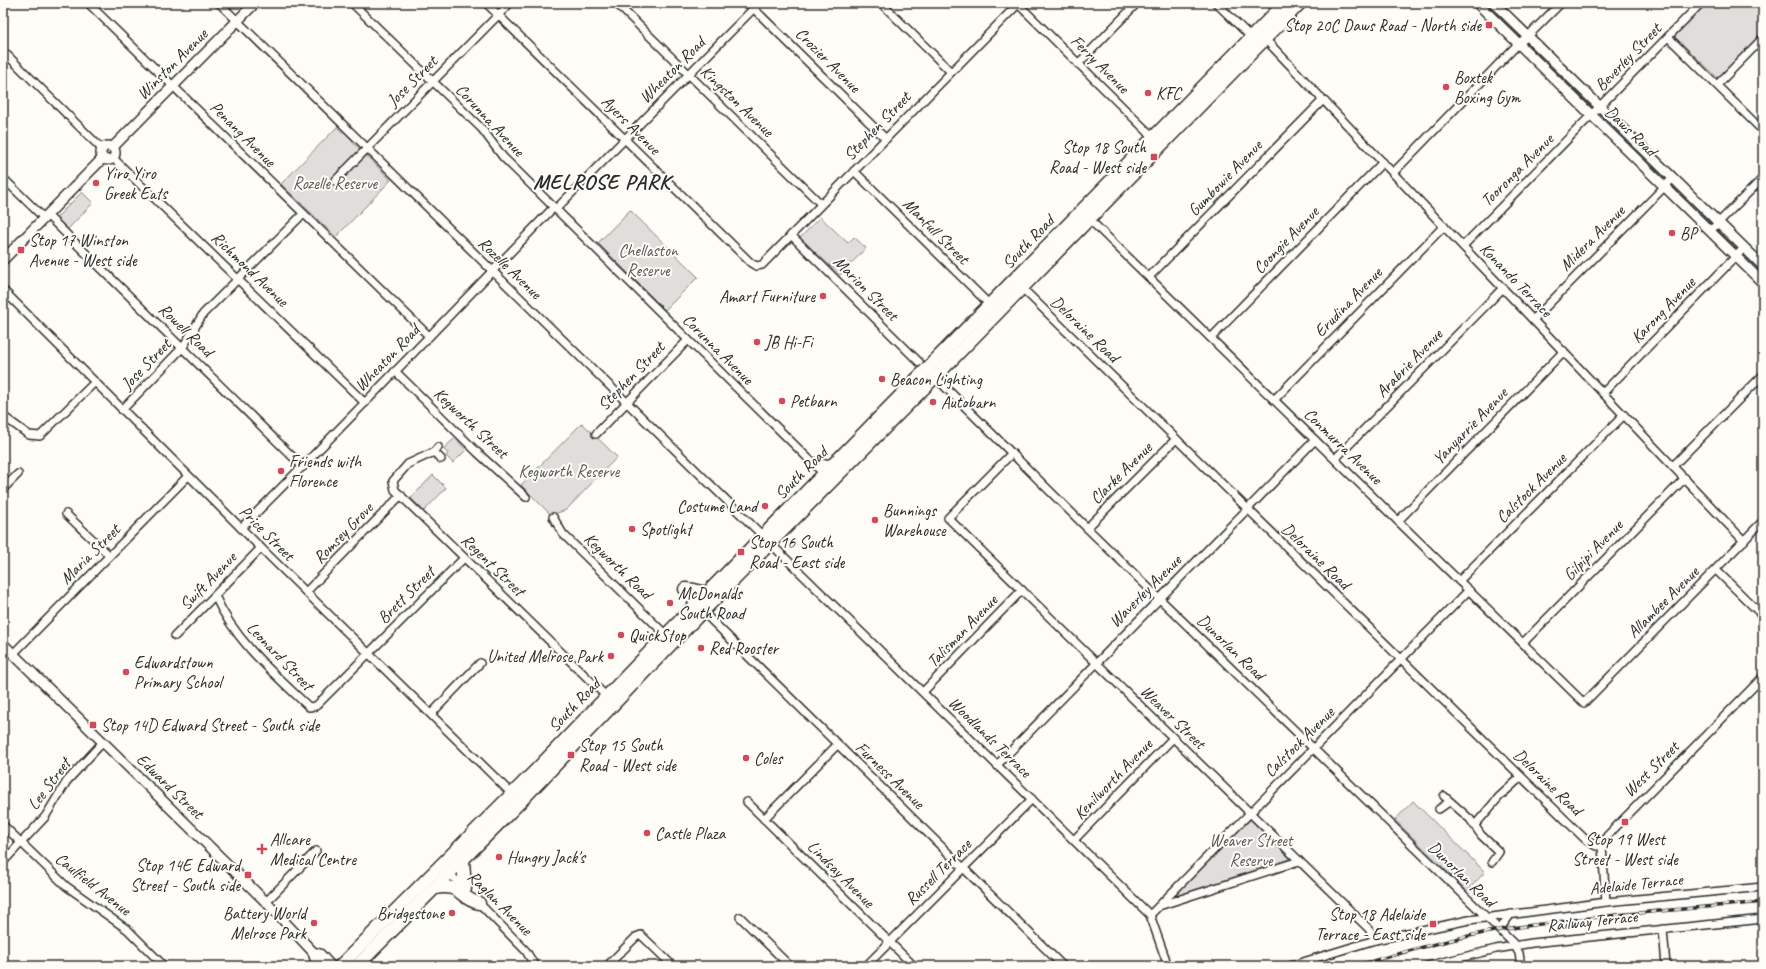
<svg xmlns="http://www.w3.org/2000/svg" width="1766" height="969" font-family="Caveat,sans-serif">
<rect width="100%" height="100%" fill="#fdfcf7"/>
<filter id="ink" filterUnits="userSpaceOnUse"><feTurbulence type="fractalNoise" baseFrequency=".025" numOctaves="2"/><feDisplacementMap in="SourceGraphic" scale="8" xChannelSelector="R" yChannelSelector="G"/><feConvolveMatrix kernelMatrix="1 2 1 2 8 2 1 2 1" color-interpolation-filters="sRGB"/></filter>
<g filter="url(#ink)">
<g fill="#dfdeda" stroke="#858482">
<polygon points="1706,3 1763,3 1763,33 1718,78 1674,36"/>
<polygon points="337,127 391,180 336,237 281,184"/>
<polygon points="82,192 93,203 68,229 56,218"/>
<polygon points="630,210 698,277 665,310 598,243"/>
<polygon points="820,217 848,243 854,237 866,248 840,275 800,238"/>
<polygon points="582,423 617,457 566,510 551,515 521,485"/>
<polygon points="455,438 466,450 453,463 446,456 448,453 443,449"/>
<polygon points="433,475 446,488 424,511 411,498"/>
<polygon points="1413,801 1485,872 1467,891 1395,820"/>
<polygon points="1250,818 1293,861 1172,898"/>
</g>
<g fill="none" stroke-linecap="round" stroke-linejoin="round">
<g stroke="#2b2b2b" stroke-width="10">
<g id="street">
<polyline points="88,3 429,336"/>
<polyline points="219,3 763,536"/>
<polyline points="352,3 482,129 503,157 826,476"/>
<polyline points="486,3 751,263 756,266 762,265 1018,4"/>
<polyline points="616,3 821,204"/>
<polyline points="748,3 886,139"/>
<polyline points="881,3 951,72"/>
<polyline points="1017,3 1155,139"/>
<polyline points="1216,3 1251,37"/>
<polyline points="1668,37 1763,131"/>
<polyline points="1265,39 1744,541"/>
<polyline points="3,51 102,149"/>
<polyline points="1078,64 1137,3"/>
<polyline points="1717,85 1763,38"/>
<polyline points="113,158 365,403"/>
<polyline points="854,171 992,307"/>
<polyline points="1393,173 1519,43 1528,36 1561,3"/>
<polyline points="3,178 44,218"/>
<polyline points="335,181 510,3"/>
<polyline points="556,209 759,3"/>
<polyline points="47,215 303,467"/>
<polyline points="1087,217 1584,703 1763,521"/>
<polyline points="1710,231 1763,178"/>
<polyline points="791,235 919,362"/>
<polyline points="1463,246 1701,3"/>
<polyline points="1149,277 1323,100"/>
<polyline points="1020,286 1586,840 1596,846 1602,846"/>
<polyline points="3,290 261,548 512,794"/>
<polyline points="1533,320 1673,178"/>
<polyline points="1211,338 1383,162"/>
<polyline points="395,371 478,453 526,497"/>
<polyline points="934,376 1087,528 1513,943 1519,953 1521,966"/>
<polyline points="1603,393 1744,248"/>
<polyline points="1274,400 1444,226"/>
<polyline points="122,410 183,347 203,314 303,214"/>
<polyline points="3,416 29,435 40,436 95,382"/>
<polyline points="596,434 688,340"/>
<polyline points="438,447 434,452 408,464 393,481 395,490 608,698"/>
<polyline points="434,452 441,459"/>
<polyline points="1012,453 948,518 1369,929 1375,940"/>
<polyline points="1335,459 1503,288"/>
<polyline points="810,461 825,464 834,462"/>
<polyline points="1673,466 1763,375"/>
<polyline points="3,489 18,474"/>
<polyline points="66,514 109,555"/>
<polyline points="553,517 563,534 666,635"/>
<polyline points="1398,521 1564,351"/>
<path d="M241 528C347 423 450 315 554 207"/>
<polyline points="1087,528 1176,439"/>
<polyline points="770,543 1150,915 1168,966"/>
<polyline points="1716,570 1763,616"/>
<polyline points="1459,581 1624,415"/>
<polyline points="306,592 401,495"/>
<path d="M215 596C235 641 273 673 309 707L316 706 464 558"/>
<polyline points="701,610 1063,966"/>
<polyline points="175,636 261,548"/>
<polyline points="1523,643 1685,478"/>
<polyline points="13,654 188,476"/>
<polyline points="923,692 1022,590"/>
<polyline points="431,714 480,663"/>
<polyline points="997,765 1315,440"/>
<polyline points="1444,796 1470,819 1481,835 1499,852 1492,862"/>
<polyline points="747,802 914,966"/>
<polyline points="1439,809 1449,802"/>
<polyline points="764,819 838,744"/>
<polyline points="3,825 66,886 128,930 164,966"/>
<polyline points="1475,825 1499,797 1521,777"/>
<polyline points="1074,840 1173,738"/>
<polyline points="3,862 45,817 67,781 103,742"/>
<polyline points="447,871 465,889"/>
<polyline points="477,901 526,951 535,966"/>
<polyline points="266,902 316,851"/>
<polyline points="1606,902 1602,846 1607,836 1763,677"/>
<polyline points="1162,905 1299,861"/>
<polyline points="1150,915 1469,590"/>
<polyline points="740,917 790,966"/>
<polyline points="1663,929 1666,966"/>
<polyline points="1499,930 1511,914"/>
<polyline points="3,965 4,966"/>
<polyline points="607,966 636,937 641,935 673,966"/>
<polyline points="866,966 1032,799"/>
<polyline points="1290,966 1375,940 1469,920 1606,902 1763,887"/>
<polyline points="1427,966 1496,949 1532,943 1763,919"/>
</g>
</g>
<g stroke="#2b2b2b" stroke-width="12">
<g id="secondary">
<polyline points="1477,3 1763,283"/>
<polyline points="1494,3 1763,266"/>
<circle cx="108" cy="153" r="7"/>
<polyline points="113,147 255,3"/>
<polyline points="3,260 103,158"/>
<polyline points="3,644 266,902 313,952 320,954 331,966"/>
<polyline points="313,952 315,959 321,966"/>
</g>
</g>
<g stroke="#2b2b2b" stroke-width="15">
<g id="highway">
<polyline points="685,589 694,590 706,593"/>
<polyline points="463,860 465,889"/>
<path d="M435 888C462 883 459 899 479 903"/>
<polyline points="340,966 536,770 666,635 1285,3"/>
<polyline points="357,966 520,802 694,620 935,377 1300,3"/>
</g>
</g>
<use href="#street" stroke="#fdfcf7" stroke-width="7"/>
<use href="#secondary" stroke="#fdfcf7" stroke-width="9"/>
<use href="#highway" stroke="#fdfcf7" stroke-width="12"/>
<g stroke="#2b2b2b" stroke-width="3.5">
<path id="rail" d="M1356 966C1403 952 1452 938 1500 930 1587 916 1675 910 1763 902"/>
</g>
<use href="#rail" stroke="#fdfcf7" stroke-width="2" stroke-dasharray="6" stroke-linecap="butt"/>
</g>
</g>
<g fill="#d1495b" stroke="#fdfcf7" stroke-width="1.5">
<rect x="1485" y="21" width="8" height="8" rx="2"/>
<circle cx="1446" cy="87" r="4"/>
<circle cx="1148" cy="93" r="4"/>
<rect x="1150" y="153" width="8" height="8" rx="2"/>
<circle cx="96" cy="183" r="4"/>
<circle cx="1672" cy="233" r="4"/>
<rect x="17" y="246" width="8" height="8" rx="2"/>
<circle cx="823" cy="296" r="4"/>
<circle cx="757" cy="342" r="4"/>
<circle cx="882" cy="379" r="4"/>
<circle cx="782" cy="401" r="4"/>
<circle cx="933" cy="402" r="4"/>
<circle cx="281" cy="471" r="4"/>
<circle cx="765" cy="506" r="4"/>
<circle cx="875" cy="520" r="4"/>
<circle cx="632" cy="529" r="4"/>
<rect x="737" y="548" width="8" height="8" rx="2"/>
<circle cx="670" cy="603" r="4"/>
<circle cx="621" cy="635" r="4"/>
<circle cx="701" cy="648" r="4"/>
<circle cx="611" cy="656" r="4"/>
<circle cx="126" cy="672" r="4"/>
<rect x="89" y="721" width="8" height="8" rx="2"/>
<rect x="567" y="751" width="8" height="8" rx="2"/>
<circle cx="746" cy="758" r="4"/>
<rect x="1621" y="818" width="8" height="8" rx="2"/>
<circle cx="647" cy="833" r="4"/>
<path d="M260 843h4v4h4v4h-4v4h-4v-4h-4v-4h4z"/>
<circle cx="499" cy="857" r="4"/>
<rect x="244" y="871" width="8" height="8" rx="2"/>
<circle cx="452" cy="913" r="4"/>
<circle cx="314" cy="923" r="4"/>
<rect x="1429" y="920" width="8" height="8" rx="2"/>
</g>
<g text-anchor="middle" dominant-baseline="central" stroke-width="4" stroke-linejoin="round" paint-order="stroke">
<g font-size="17" fill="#2b2b2b" stroke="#fdfcf7" text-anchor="start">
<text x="1481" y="25" text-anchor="end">Stop 20C Daws Road - North side</text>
<text x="1454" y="77">Boxtek<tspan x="1454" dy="20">Boxing Gym</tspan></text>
<text x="1156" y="93">KFC</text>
<text x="1146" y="147" text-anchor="end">Stop 18 South<tspan x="1146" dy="20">Road - West side</tspan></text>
<text x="104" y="173">Yiro Yiro<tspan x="104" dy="20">Greek Eats</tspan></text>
<text x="1680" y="233">BP</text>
<text x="29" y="240">Stop 17 Winston<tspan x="29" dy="20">Avenue - West side</tspan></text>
<text x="815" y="296" text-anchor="end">Amart Furniture</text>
<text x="765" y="342">JB Hi-Fi</text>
<text x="890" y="379">Beacon Lighting</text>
<text x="790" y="401">Petbarn</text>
<text x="941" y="402">Autobarn</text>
<text x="289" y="461">Friends with<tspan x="289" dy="20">Florence</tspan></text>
<text x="757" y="506" text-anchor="end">Costume Land</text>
<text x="883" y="510">Bunnings<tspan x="883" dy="20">Warehouse</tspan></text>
<text x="640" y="529">Spotlight</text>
<text x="749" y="542">Stop 16 South<tspan x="749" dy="20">Road - East side</tspan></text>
<text x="678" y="593">McDonalds<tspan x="678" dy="20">South Road</tspan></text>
<text x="629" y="635">QuickStop</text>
<text x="709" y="648">Red Rooster</text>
<text x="603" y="656" text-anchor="end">United Melrose Park</text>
<text x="134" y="662">Edwardstown<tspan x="134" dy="20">Primary School</tspan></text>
<text x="101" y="725">Stop 14D Edward Street - South side</text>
<text x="579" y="745">Stop 15 South<tspan x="579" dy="20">Road - West side</tspan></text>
<text x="754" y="758">Coles</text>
<text x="655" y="833">Castle Plaza</text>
<text x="270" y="839">Allcare<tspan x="270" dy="20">Medical Centre</tspan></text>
<text x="1625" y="839" text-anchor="middle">Stop 19 West<tspan x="1625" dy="20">Street - West side</tspan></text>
<text x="507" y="857">Hungry Jack's</text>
<text x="240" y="865" text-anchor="end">Stop 14E Edward<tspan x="240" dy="20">Street - South side</tspan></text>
<text x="306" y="913" text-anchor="end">Battery World<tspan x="306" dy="20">Melrose Park</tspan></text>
<text x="444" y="913" text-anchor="end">Bridgestone</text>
<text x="1425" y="914" text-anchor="end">Stop 18 Adelaide<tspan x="1425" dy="20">Terrace - East side</tspan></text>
</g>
<g font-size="17" fill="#2b2b2b" stroke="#fdfcf7">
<text transform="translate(1628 57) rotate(-46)">Beverley Street</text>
<text transform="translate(828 60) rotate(45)">Crozier Avenue</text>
<text transform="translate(172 64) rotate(-45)">Winston Avenue</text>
<text transform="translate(1100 64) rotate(45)">Ferry Avenue</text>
<text transform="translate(672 70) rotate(-45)">Wheaton Road</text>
<text transform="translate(412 81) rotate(-45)">Jose Street</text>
<text transform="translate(737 101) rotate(44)">Kingston Avenue</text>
<text transform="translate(490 120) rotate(47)">Corunna Avenue</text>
<text transform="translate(631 125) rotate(45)">Ayers Avenue</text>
<text transform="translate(877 126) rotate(-46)">Stephen Street</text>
<text transform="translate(1631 131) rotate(44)">Daws Road</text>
<text transform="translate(243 134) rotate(45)">Penang Avenue</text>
<text transform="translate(1517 170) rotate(-45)">Tooronga Avenue</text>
<text transform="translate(1225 178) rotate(-46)">Gumbowie Avenue</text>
<text transform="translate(936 231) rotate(45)">Manfull Street</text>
<text transform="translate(1592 238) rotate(-45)">Midera Avenue</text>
<text transform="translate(1286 240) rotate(-46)">Coongie Avenue</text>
<text transform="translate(1028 242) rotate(-46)">South Road</text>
<text transform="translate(510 268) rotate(44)">Rozelle Avenue</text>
<text transform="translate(250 269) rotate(44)">Richmond Avenue</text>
<text transform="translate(1516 280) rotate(46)">Konando Terrace</text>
<text transform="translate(866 288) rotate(45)">Marion Street</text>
<text transform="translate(1348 302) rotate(-46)">Erudina Avenue</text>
<text transform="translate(1663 310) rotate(-46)">Karong Avenue</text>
<text transform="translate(1085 329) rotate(44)">Deloraine Road</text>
<text transform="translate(186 330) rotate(44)">Rowell Road</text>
<text transform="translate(718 349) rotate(45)">Corunna Avenue</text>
<text transform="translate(387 358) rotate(-46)">Wheaton Road</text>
<text transform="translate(1409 363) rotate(-46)">Arabrie Avenue</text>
<text transform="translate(146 364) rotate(-46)">Jose Street</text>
<text transform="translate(631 376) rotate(-46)">Stephen Street</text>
<text transform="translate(471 423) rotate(43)">Kegworth Street</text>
<text transform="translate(1470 426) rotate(-46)">Yanyarrie Avenue</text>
<text transform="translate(1343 446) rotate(44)">Conmurra Avenue</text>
<text transform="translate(801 473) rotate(-45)">South Road</text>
<text transform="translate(1121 473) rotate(-45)">Clarke Avenue</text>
<text transform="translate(1531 488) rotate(-45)">Calstock Avenue</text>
<text transform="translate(267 533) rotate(45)">Price Street</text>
<text transform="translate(343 533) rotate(-46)">Romsey Grove</text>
<text transform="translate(1593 550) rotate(-46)">Gilpipi Avenue</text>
<text transform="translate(90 554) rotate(-45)">Maria Street</text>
<text transform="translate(1316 556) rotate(44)">Deloraine Road</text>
<text transform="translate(493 565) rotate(44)">Regent Street</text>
<text transform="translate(618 566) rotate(44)">Kegworth Road</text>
<text transform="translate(208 581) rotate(-46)">Swift Avenue</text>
<text transform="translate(1145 591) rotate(-45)">Waverley Avenue</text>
<text transform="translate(406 595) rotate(-45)">Brett Street</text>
<text transform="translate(1663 602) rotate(-45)">Allambee Avenue</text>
<text transform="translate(962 631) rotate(-46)">Talisman Avenue</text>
<text transform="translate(1231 647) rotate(44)">Dunorlan Road</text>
<text transform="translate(280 656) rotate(46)">Leonard Street</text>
<text transform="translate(574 705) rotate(-46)">South Road</text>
<text transform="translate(1173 717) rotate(44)">Weaver Street</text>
<text transform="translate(990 737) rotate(44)">Woodlands Terrace</text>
<text transform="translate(1299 742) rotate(-45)">Calstock Avenue</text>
<text transform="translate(1651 769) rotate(-45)">West Street</text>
<text transform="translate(890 775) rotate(44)">Furness Avenue</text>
<text transform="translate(1113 779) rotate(-46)">Kenilworth Avenue</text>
<text transform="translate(1548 782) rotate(44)">Deloraine Road</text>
<text transform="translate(49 784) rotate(-53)">Lee Street</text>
<text transform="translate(170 786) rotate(44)">Edward Street</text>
<text transform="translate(938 872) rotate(-45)">Russell Terrace</text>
<text transform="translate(841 874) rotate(45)">Lindsay Avenue</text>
<text transform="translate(1462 874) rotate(44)">Dunorlan Road</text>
<text transform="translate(93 884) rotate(38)">Caulfield Avenue</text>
<text transform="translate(1636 884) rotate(-6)">Adelaide Terrace</text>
<text transform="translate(500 903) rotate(45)">Raglan Avenue</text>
<text transform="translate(1592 921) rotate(-6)">Railway Terrace</text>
</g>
<g font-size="17" fill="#585857" stroke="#fdfcf7">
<text x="335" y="183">Rozelle Reserve</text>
<text x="648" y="250">Chellaston<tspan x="648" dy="20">Reserve</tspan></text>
<text x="569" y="471">Kegworth Reserve</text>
<text x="1251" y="840">Weaver Street<tspan x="1251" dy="20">Reserve</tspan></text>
</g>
<g font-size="21" font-weight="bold" letter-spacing="1" fill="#2b2b2b" stroke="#fdfcf7">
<text x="602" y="182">MELROSE PARK</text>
</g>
</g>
<rect width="1766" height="969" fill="none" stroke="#fdfcf7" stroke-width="16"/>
<rect x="8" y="8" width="1750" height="953" fill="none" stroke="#2b2b2b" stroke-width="1.5" filter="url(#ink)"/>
</svg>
